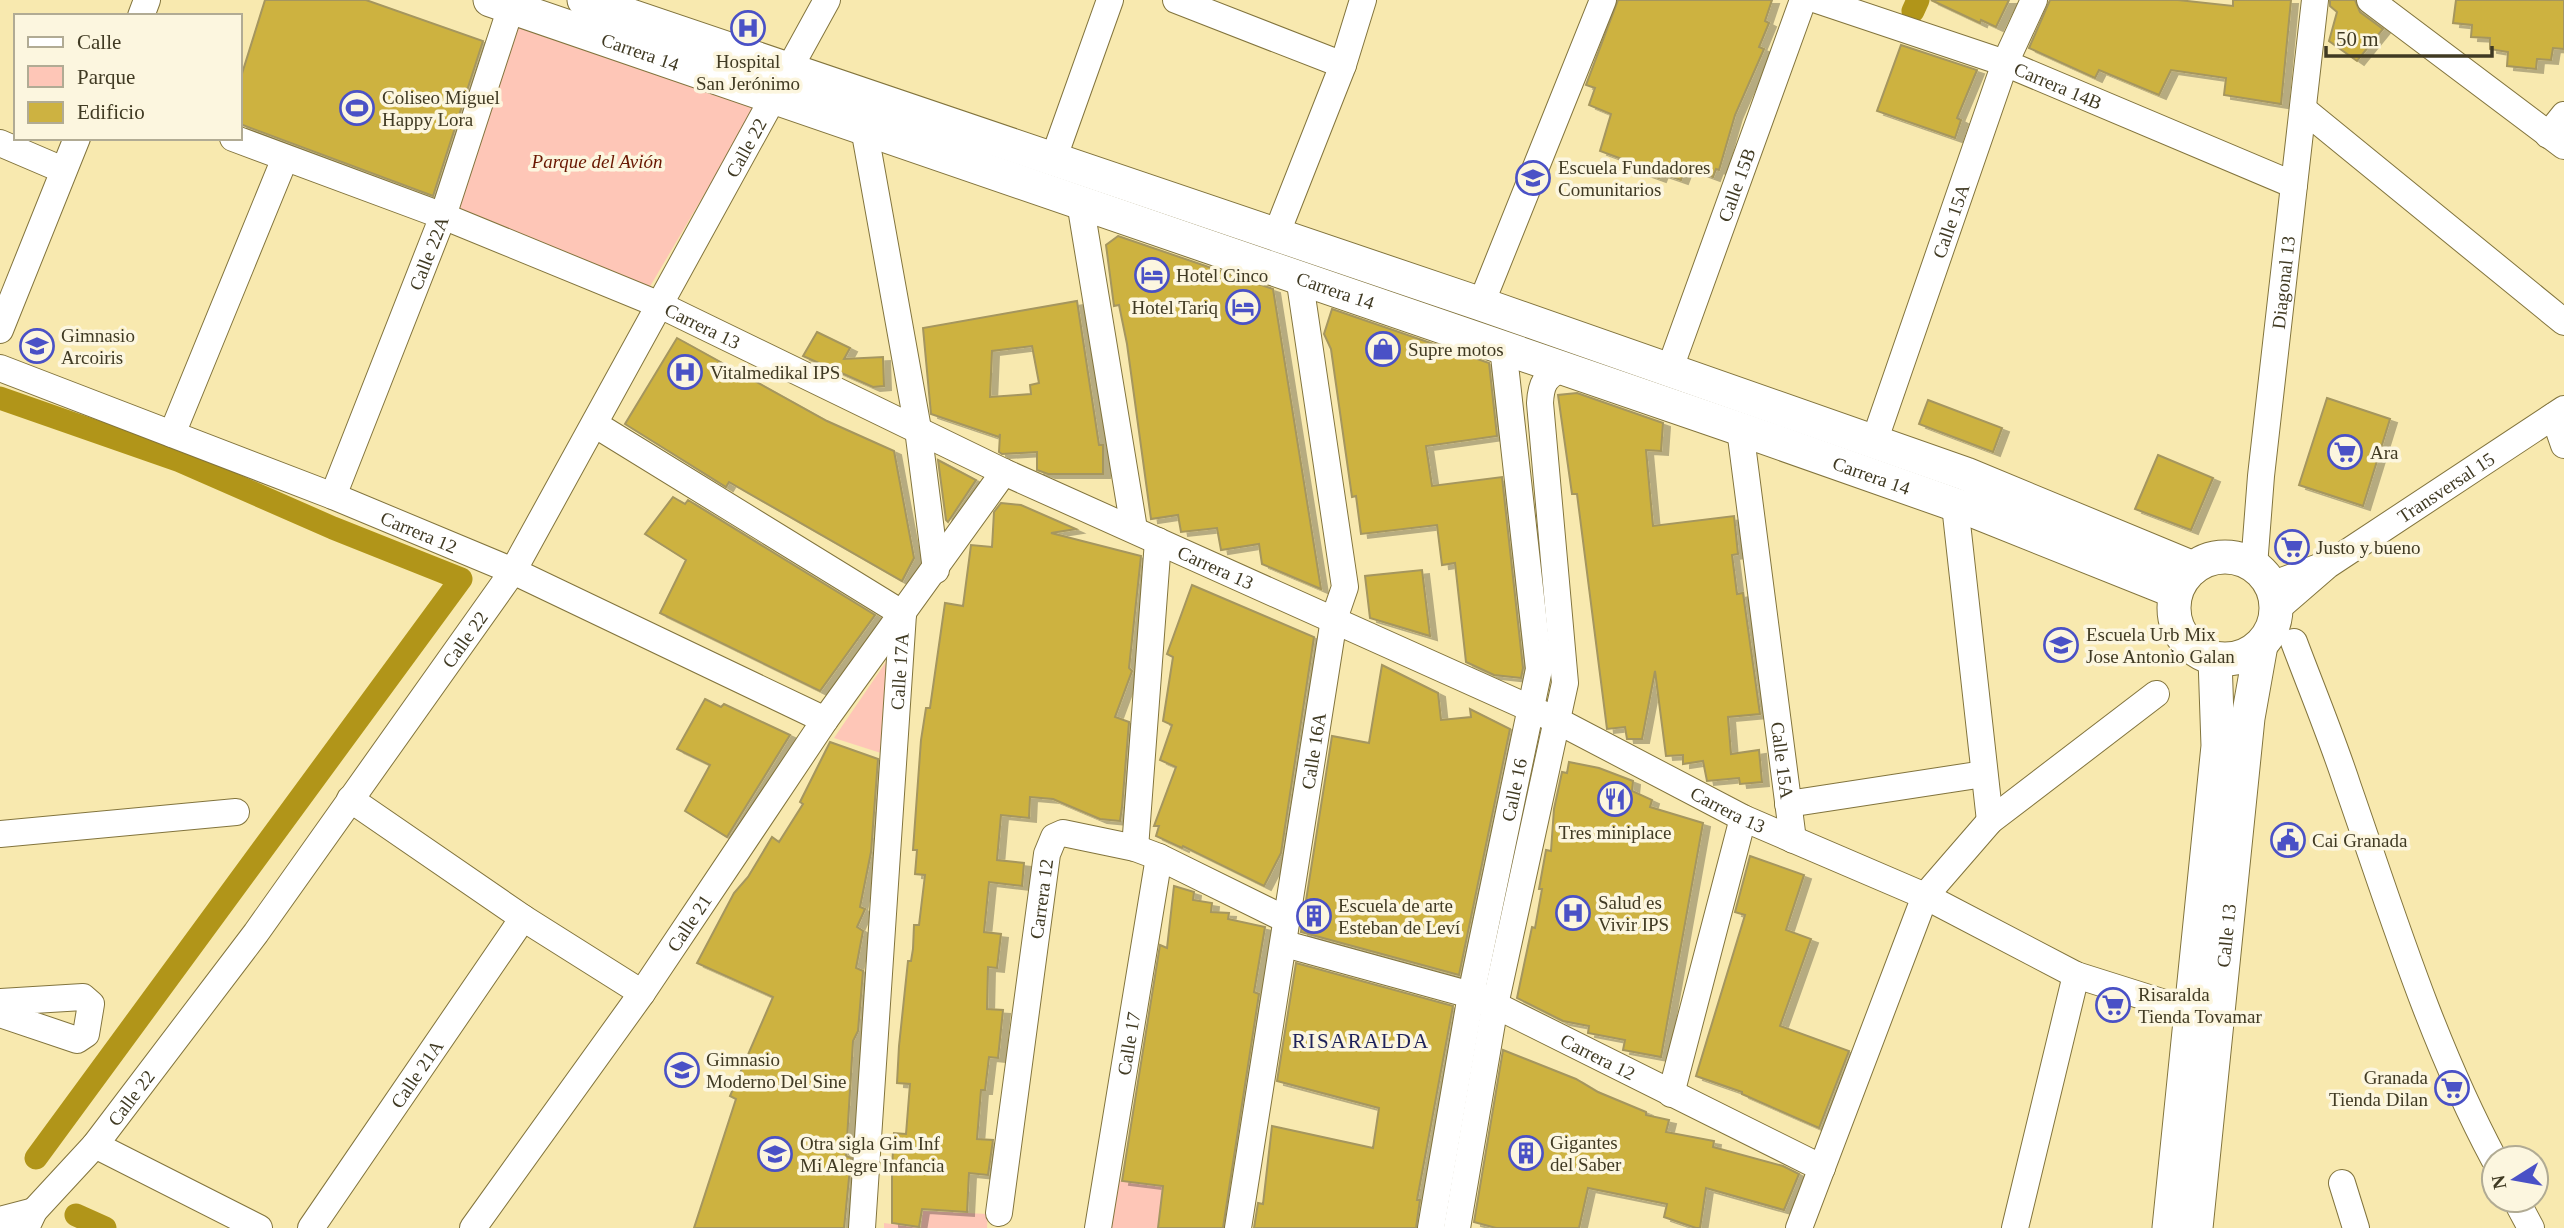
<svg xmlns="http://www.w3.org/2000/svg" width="2564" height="1228" font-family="'Times New Roman',serif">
<defs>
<filter id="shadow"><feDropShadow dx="7" dy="4" stdDeviation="0" flood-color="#0004"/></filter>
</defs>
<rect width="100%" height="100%" fill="#f8e9af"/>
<g fill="#fec6b7">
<polygon points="518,25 755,108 645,295 455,209"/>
<polygon points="888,659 884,754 834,738"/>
<polygon points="1108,1179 1163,1186 1158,1228 1100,1228"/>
<polygon points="923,1211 988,1214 987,1228 884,1228 884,1223 921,1228"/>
</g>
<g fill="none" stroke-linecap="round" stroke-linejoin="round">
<g stroke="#b19519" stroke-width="23">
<polyline points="1913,11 1918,0"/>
<polyline points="0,398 180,461 333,528 461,579 36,1158"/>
<polyline points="76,1215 105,1228"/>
</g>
</g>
<g fill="#cdb241" stroke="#a5965e" stroke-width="2" fill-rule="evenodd" filter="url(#shadow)">
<polygon points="265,0 366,0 483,41 433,196 240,124 240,80"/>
<polygon points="1618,0 1772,0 1765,21 1769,23 1759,47 1764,49 1735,115 1719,170 1716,169 1713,177 1686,167 1681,180 1661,173 1659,178 1640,171 1641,166 1600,151 1611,114 1589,105 1595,88 1586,85"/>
<polygon points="1931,0 2009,0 1996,27 1981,20 1980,23"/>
<polygon points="2050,0 2178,0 2233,6 2233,0 2291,0 2281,104 2224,95 2226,78 2171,70 2159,95 2099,70 2095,78 2029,48"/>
<polygon points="2330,0 2355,0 2360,12 2383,29 2357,61 2329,41 2337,12 2330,6"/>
<polygon points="2456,0 2564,0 2564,49 2553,48 2551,60 2537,59 2536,69 2507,66 2508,52 2490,49 2490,38 2471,37 2472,25 2453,23"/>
<polygon points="1901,45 1977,70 1957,118 1961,120 1955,138 1877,111"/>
<polygon points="1118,236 1273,289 1321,589 1262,564 1259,544 1221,550 1217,528 1181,532 1178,515 1151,519 1127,344 1119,305 1114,306 1106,245"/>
<path d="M1077 301 1099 445H1103V474H1048L1037 470V452L1002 454 999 452 1000 434 999 437 931 414 923 328ZM1032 346 1039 383 1030 385 1031 394 990 397 992 351Z"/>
<polygon points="1332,309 1489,363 1497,436 1426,446 1432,486 1502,477 1523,668 1521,678 1494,675 1466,662 1455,563 1442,565 1437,525 1361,534 1356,496 1352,497 1331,349 1324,334"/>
<polygon points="817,332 850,348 844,359 883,357 884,386 873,387 803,356"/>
<polygon points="677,338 827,421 894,451 914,558 902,581 729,482 726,487 625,424"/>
<polygon points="1577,393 1663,423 1661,451 1646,450 1653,526 1734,516 1738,554 1732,555 1737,594 1743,593 1760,714 1728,717 1731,754 1759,750 1762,782 1740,784 1739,778 1707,781 1703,761 1683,764 1683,755 1666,756 1655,671 1642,739 1627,739 1625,727 1607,729 1577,494 1572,494 1558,395"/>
<polygon points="2327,398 2390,419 2363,506 2299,485"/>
<polygon points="1928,400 2002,428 1993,452 1919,424"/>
<polygon points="2158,455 2213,478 2191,530 2135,509"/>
<polygon points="938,460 976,480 948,522 946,520"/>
<polygon points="673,497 685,504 688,500 875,615 820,691 660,613 686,560 645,534"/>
<polygon points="1001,503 1021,505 1076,529 1051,533 1141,556 1129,668 1132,671 1115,717 1129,722 1122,807 1120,821 1100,819 1053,799 1030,797 1029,818 1001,815 997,860 1024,863 1022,886 989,882 984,932 1001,934 997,968 988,967 987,1009 1003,1010 998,1058 989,1057 985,1090 981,1090 977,1139 993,1140 988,1175 969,1173 967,1212 922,1209 919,1227 892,1223 892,1168 894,1133 906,1134 910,1084 897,1083 899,1046 908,961 911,961 913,949 914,925 919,925 925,875 915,874 917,850 913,850 921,740 926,708 930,708 945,603 963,606 971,545 992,547 994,512"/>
<polygon points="1422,570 1430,636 1370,618 1365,576"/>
<polygon points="1192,585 1314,637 1281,853 1264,886 1183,846 1182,848 1156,836 1159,826 1154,826 1176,767 1160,760 1172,725 1163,721 1173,657 1167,654"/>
<polygon points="1382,665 1438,693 1441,720 1471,717 1470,709 1510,729 1459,975 1301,932 1303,915 1316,918 1318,914 1305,907 1332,736 1369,743"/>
<polygon points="705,699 721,707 724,704 790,735 727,837 685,811 710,765 677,749"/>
<polygon points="830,742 878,759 871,852 860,907 865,909 857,927 863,931 856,968 863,971 858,1031 853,1041 846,1156 851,1158 844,1228 694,1228 736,1099 730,1096 773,997 697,963 734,893 748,877 772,837 779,842 803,804 800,802"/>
<polygon points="1569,762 1599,768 1633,781 1632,791 1652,800 1650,807 1703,823 1661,1057 1623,1050 1625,1040 1588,1033 1589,1026 1563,1021 1517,998 1532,927 1535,928 1542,889 1539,889 1546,850 1551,851 1554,809 1562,772 1567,773"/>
<polygon points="1750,856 1804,875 1786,930 1811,939 1780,1026 1849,1051 1819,1128 1742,1094 1742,1092 1696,1076 1745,915 1735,912"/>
<polygon points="1174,886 1194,892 1193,900 1212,903 1211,912 1229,913 1228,919 1265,927 1254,992 1259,994 1223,1228 1158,1228 1163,1186 1122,1181 1160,945 1167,948"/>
<polygon points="1296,963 1453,1006 1417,1200 1420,1200 1416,1228 1254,1228 1258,1203 1263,1204 1272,1126 1373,1148 1379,1108 1277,1081"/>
<polygon points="1503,1050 1576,1079 1598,1092 1646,1112 1646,1115 1669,1120 1666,1132 1714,1141 1713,1147 1783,1166 1799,1174 1784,1210 1706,1188 1700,1228 1696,1228 1664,1217 1667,1204 1588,1188 1579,1228 1496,1228 1474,1222"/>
</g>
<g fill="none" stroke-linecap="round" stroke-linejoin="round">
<g stroke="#82743d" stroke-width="28">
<g id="minor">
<polyline points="1176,0 1343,65"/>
<path id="s1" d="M1817 0 2005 63 2294 185"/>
<polyline points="2370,0 2564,146"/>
<polyline points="141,16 147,0"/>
<polyline points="2303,109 2564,322"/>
<polyline points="864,128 918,429 936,570"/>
<polyline points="2548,135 2564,115"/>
<path id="s2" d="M233 138 443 216 660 305 1004 472 1556 720 1743 818 1925 896 2076 975 2190 1011"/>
<polyline points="0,143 63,170"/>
<polyline points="1053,160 1110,0"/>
<polyline points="1080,202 1134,529"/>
<polyline points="1276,235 1343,65 1363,0"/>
<polyline points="1481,304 1603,0"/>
<polyline points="0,330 77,138"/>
<path id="s3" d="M0 368 333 496 513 571 825 720"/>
<path id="s4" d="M1669 371 1803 0"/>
<polyline points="2554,416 2564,445"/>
<polyline points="596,425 903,614"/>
<path id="s5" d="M1740 429 1793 840"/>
<polyline points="172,434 285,158"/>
<path id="s6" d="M1874 442 2005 63 2034 0"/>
<path id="s7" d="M333 496 443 216 511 7"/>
<polyline points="1955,505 1990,821"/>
<path id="s8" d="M2254 566 2261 476 2315 0"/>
<polyline points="2271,585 2319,567"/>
<path id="s9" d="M2276 610 2328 565 2564 409"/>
<path d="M2294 642C2312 690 2332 738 2348 787 2392 913 2431 1041 2494 1159"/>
<polyline points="350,799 523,918 642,993"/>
<polyline points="1788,804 1984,774"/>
<polyline points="0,834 236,812"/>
<polyline points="1135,848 1158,541"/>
<path id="s10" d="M1285 944 1471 995 1495 1005 1822 1168"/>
<polyline points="0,1002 83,997 91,1004 86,1034 77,1040 0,1014"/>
<polyline points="1671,1094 1743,818"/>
<polyline points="95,1145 259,1228"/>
<polyline points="2342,1183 2356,1228"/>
<polyline points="2516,1200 2531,1228"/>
<path id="s11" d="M999 1213 1047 854 1054 837 1063 833 1135 848 1159 857 1287 920"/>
<polyline points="0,1220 34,1211"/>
<path id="s12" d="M26 1228 34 1211 95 1145 256 933 513 571 827 0"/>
<path id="s13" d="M311 1228 523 918"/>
<path id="s14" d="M473 1228 642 993 825 720 1004 472"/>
<path id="s15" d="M862 1228 903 614"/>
<path id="s16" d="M1098 1228 1159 857"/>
<path id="s17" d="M1238 1228 1334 619 1345 587 1299 276"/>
<path id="s18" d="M1431 1228 1471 995 1539 669 1503 347"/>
<path d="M1457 1228 1495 1005 1565 683 1540 403C1541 384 1545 376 1563 368"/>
<polyline points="1799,1228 1925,896 1990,821 2156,694"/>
<polyline points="2015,1228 2076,975"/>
</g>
</g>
<g stroke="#82743d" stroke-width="35">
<g id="major">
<path id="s19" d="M490 0 1740 429 1976 512 2176 592"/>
<polyline points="584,0 1481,304 1966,474 2193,568"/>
<circle cx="2225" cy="608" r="51"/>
<polyline points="2169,1228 2218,746 2215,659"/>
<path id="s20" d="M2196 1228 2248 718 2261 645"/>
</g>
</g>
<use href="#minor" stroke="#fff" stroke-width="26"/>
<use href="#major" stroke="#fff" stroke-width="33"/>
</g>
<defs>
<g id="hospital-ring" transform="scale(1.75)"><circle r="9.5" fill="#fcf6df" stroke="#4a51c6" stroke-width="1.5"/><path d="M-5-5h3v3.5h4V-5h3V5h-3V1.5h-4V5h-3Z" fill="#4a51c6"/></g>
<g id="stadium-ring" transform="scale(1.75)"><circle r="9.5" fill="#fcf6df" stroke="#4a51c6" stroke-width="1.5"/><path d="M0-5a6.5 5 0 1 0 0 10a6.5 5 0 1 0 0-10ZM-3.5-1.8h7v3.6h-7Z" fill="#4a51c6"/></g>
<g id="school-ring" transform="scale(1.75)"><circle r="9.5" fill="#fcf6df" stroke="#4a51c6" stroke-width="1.5"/><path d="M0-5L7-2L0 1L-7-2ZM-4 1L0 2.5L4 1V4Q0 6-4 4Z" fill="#4a51c6"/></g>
<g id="hotel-ring" transform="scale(1.75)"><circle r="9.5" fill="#fcf6df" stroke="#4a51c6" stroke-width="1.5"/><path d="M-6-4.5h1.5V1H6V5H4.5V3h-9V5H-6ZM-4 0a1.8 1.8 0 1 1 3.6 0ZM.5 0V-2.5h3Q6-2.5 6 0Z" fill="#4a51c6"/></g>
<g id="shop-ring" transform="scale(1.75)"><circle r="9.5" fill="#fcf6df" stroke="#4a51c6" stroke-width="1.5"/><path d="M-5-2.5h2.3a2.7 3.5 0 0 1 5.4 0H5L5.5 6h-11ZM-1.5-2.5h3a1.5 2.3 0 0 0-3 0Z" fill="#4a51c6"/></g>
<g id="supermarket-ring" transform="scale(1.75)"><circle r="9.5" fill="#fcf6df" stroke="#4a51c6" stroke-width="1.5"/><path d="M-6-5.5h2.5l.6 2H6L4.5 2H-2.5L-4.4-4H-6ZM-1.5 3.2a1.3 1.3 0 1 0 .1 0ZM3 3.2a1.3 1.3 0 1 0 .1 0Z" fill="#4a51c6"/></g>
<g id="restaurant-ring" transform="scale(1.75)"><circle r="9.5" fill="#fcf6df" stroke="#4a51c6" stroke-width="1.5"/><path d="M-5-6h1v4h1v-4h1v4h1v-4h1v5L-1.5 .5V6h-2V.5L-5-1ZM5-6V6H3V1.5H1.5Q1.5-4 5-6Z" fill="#4a51c6"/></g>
<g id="civic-ring" transform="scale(1.75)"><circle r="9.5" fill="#fcf6df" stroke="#4a51c6" stroke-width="1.5"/><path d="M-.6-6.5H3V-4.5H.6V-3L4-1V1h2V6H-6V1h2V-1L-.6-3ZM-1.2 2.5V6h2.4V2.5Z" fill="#4a51c6"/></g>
<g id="building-ring" transform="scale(1.75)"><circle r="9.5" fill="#fcf6df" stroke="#4a51c6" stroke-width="1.5"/><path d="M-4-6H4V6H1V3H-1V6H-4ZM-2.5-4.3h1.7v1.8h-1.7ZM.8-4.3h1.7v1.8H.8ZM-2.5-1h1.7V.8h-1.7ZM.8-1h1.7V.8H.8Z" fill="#4a51c6"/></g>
</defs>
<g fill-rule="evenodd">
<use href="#hospital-ring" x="748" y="28"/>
<use href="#stadium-ring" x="357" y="108"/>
<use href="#school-ring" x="1533" y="178"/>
<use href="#hotel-ring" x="1152" y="275"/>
<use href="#hotel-ring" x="1243" y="307"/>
<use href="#school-ring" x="37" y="346"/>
<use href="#shop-ring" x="1383" y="349"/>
<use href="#hospital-ring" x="685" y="372"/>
<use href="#supermarket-ring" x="2345" y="452"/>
<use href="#supermarket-ring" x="2292" y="547"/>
<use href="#school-ring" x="2061" y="645"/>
<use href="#restaurant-ring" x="1615" y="799"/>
<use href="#civic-ring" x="2288" y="840"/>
<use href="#hospital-ring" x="1573" y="913"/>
<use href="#building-ring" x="1314" y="916"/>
<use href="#supermarket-ring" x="2113" y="1005"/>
<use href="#school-ring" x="682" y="1070"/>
<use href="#supermarket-ring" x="2452" y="1088"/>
<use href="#building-ring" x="1526" y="1153"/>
<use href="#school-ring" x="775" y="1154"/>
</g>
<g text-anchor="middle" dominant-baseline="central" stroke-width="7" stroke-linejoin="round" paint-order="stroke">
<g font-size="19" fill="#403a23" stroke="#fcf6df">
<text stroke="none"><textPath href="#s19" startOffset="159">Carrera 14</textPath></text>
<text stroke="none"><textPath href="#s1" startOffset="256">Carrera 14B</textPath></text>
<text stroke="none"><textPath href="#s12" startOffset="1302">Calle 22</textPath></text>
<text stroke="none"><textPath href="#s4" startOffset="198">Calle 15B</textPath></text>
<text stroke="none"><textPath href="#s6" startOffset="234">Calle 15A</textPath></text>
<text stroke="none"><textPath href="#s7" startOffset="261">Calle 22A</textPath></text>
<text stroke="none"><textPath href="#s8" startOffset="285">Diagonal 13</textPath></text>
<text stroke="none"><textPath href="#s19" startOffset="894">Carrera 14</textPath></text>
<text stroke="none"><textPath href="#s2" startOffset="506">Carrera 13</textPath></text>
<text stroke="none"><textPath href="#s19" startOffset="1461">Carrera 14</textPath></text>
<text stroke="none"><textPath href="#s9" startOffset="210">Transversal 15</textPath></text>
<text stroke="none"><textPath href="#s3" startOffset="450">Carrera 12</textPath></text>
<text stroke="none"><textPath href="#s2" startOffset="1073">Carrera 13</textPath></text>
<text stroke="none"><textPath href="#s12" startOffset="735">Calle 22</textPath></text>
<text stroke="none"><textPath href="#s15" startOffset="558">Calle 17A</textPath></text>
<text stroke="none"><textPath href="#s17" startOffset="483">Calle 16A</textPath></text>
<text stroke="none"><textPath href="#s5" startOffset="334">Calle 15A</textPath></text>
<text stroke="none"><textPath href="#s18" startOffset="446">Calle 16</textPath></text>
<text stroke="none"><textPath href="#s2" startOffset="1640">Carrera 13</textPath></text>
<text stroke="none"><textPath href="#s11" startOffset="317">Carrera 12</textPath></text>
<text stroke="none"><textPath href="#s14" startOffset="374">Calle 21</textPath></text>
<text stroke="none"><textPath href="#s20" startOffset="294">Calle 13</textPath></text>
<text stroke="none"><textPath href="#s16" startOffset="187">Calle 17</textPath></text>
<text stroke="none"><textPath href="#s10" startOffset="334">Carrera 12</textPath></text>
<text stroke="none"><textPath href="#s13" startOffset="187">Calle 21A</textPath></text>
<text stroke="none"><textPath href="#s12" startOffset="168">Calle 22</textPath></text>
</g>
<g font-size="19" fill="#403a23" stroke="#fcf6df" text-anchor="start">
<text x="748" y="61" text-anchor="middle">Hospital<tspan x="748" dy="22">San Jerónimo</tspan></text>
<text x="382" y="97">Coliseo Miguel<tspan x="382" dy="22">Happy Lora</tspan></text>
<text x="1558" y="167">Escuela Fundadores<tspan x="1558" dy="22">Comunitarios</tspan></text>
<text x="1176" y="275">Hotel Cinco</text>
<text x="1218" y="307" text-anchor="end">Hotel Tariq</text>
<text x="61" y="335">Gimnasio<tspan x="61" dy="22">Arcoiris</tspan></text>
<text x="1408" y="349">Supre motos</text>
<text x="710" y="372">Vitalmedikal IPS</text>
<text x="2370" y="452">Ara</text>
<text x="2316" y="547">Justo y bueno</text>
<text x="2086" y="634">Escuela Urb Mix<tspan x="2086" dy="22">Jose Antonio Galan</tspan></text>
<text x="1615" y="832" text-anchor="middle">Tres miniplace</text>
<text x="2312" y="840">Cai Granada</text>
<text x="1598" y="902">Salud es<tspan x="1598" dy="22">Vivir IPS</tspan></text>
<text x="1338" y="905">Escuela de arte<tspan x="1338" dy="22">Esteban de Leví</tspan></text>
<text x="2138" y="994">Risaralda<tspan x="2138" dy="22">Tienda Tovamar</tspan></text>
<text x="706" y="1059">Gimnasio<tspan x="706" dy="22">Moderno Del Sine</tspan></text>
<text x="2428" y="1077" text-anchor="end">Granada<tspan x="2428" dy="22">Tienda Dilan</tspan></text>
<text x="1550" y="1142">Gigantes<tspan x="1550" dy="22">del Saber</tspan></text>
<text x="800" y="1143">Otra sigla Gim Inf<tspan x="800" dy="22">Mi Alegre Infancia</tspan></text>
</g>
<g font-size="19" font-style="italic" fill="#691802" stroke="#fcf6df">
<text x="597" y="161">Parque del Avión</text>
</g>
<g font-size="21" letter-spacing="2" fill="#1e215a" stroke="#fcf6df">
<text x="1361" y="1041">RISARALDA</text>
</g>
</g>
<rect x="14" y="14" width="228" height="126" fill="#fcf6df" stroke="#b1ab94" stroke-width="2"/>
<rect x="28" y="37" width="35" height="10" fill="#ffffff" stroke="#b1ab94" stroke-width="2"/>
<text x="77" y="49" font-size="21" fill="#403a23">Calle</text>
<rect x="28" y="66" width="35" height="21" fill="#fec6b7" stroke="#b1ab94" stroke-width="2"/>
<text x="77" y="84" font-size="21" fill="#403a23">Parque</text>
<rect x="28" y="102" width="35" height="21" fill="#cdb241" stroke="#b1ab94" stroke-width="2"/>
<text x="77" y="119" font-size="21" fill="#403a23">Edificio</text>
<g transform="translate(2515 1179) rotate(259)"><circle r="33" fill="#fcf6df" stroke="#b1ab94" stroke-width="2"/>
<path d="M0-5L12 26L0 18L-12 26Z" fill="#4a51c6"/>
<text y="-10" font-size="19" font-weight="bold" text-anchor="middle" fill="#403a23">N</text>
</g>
<path d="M2326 46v10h166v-10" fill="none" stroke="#403a23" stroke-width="3.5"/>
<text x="2336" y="46" font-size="21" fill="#403a23" stroke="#fcf6df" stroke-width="5" paint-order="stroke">50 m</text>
</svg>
